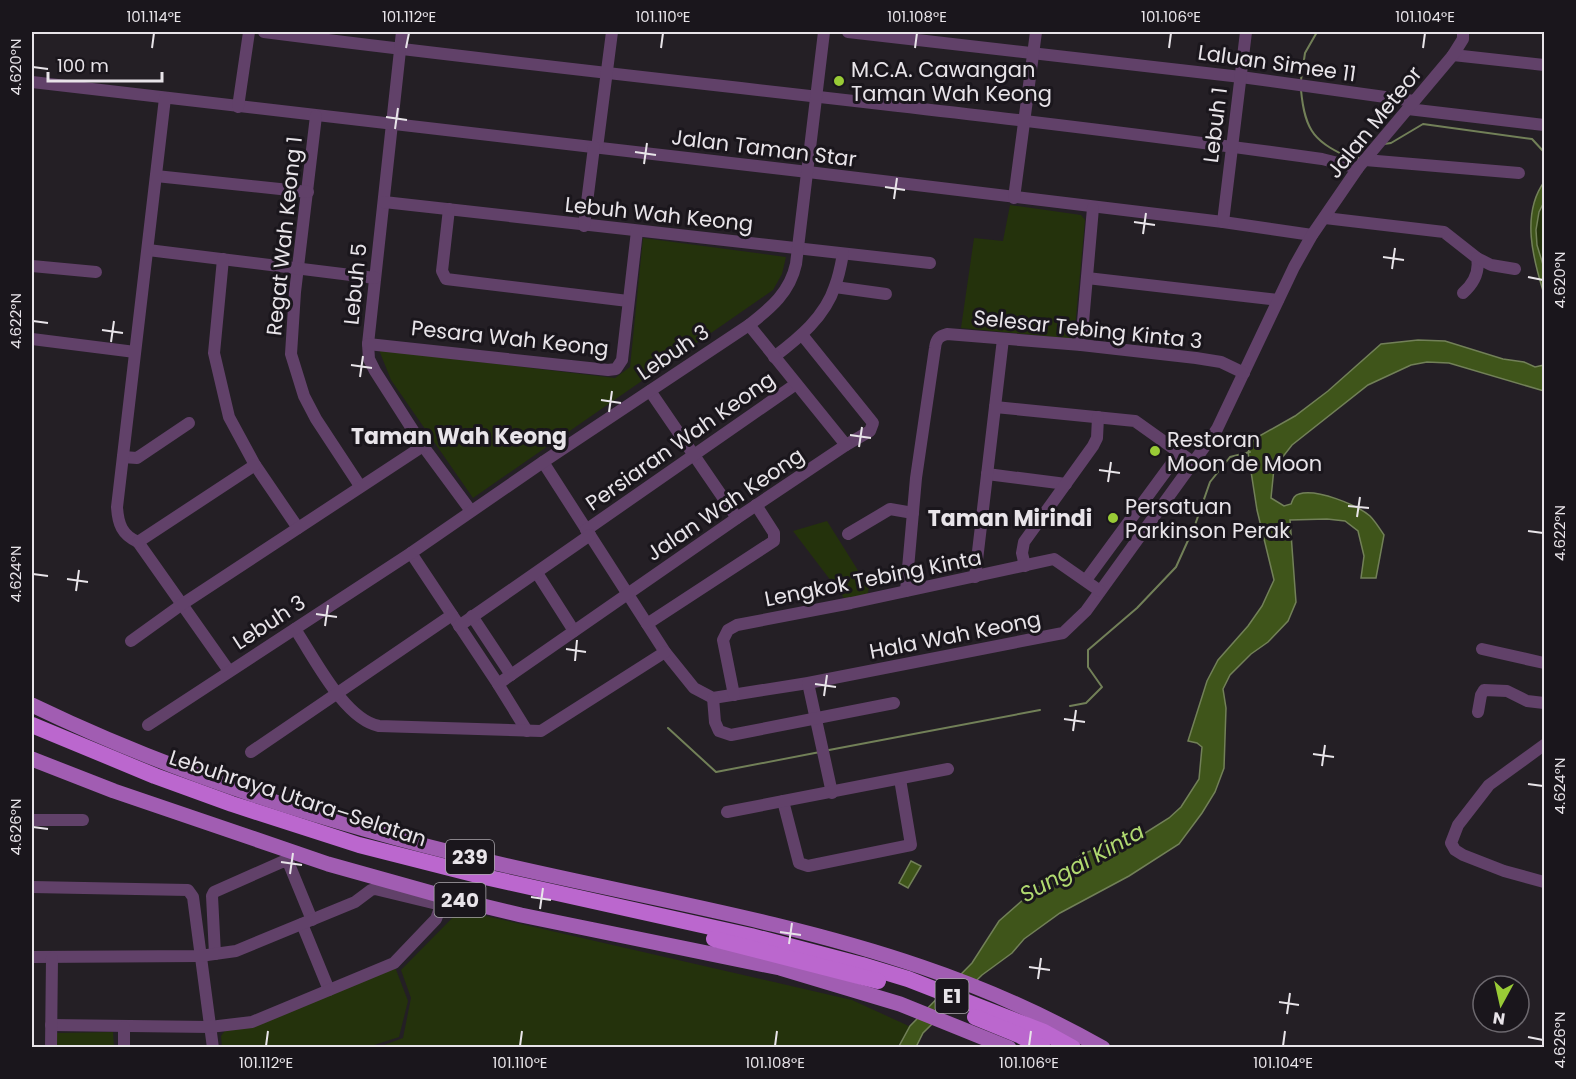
<svg xmlns="http://www.w3.org/2000/svg" width="1576" height="1079" font-family="Poppins,sans-serif">
<rect width="100%" height="100%" fill="#241f25"/>
<g fill="#24320c">
<path d="M1544 202V268C1536 244 1532 227 1544 202Z"/>
<polygon points="1010,205 1081,215 1085,220 1074,339 961,328 974,238 1003,241"/>
<polygon points="643,238 786,257 782,274 773,290 473,498 391,380 379,350 615,378 630,367"/>
<polygon points="827,521 869,588 867,596 844,598 793,531"/>
<polygon points="460,910 852,1000 911,1027 896,1048 376,1048 403,1038 411,998 401,970"/>
<polygon points="395,967 408,1001 399,1037 368,1047 222,1047 221,1036 227,1028"/>
<polygon points="113,1032 114,1047 57,1048 57,1033"/>
</g>
<g fill="#3f551a" stroke="#728058" stroke-width="1.5">
<path d="M1544 182V202L1539 212 1536 230 1537 245 1544 268V294C1533 259 1521 214 1544 182Z"/>
<path d="M1418 340 1445 341 1503 359 1524 362 1535 367 1544 365V391L1449 363 1427 362 1411 365 1368 385 1292 445 1274 468 1271 498 1284 506 1291 504C1293 499 1294 495 1299 494 1316 488 1357 505 1370 516 1375 521 1380 529 1384 535L1376 578H1361L1364 556 1358 531 1345 521 1327 519 1290 520 1296 602 1288 621 1268 642 1251 654 1230 675 1223 689 1226 708 1224 768 1215 792 1202 813 1179 844 1129 876 1060 913 1024 939 1012 953 982 975 923 1033 916 1047 898 1048 910 1026 972 963 999 921 1033 891 1083 854 1115 841 1142 835 1169 818 1181 807 1199 779 1202 747 1197 743 1188 741 1207 681 1218 660 1248 626 1262 606 1274 580 1257 510 1248 452 1254 439 1295 416 1328 391 1381 344Z"/>
<polygon points="911,861 921,866 908,888 899,883"/>
</g>
<g fill="none" stroke-linecap="round" stroke-linejoin="round">
<g stroke="#728058" stroke-width="2">
<polyline points="1301,80 1305,53 1317,32"/>
<path d="M1301 90C1305 133 1315 142 1354 160L1359 158"/>
<polyline points="1384,144 1391,143 1423,124 1532,139 1544,152"/>
<polyline points="1070,706 1086,703 1102,687 1088,667 1088,650 1137,608 1176,567 1195,525 1210,482 1230,457 1250,452"/>
<polyline points="668,728 716,772 820,752"/>
<polyline points="829,750 1040,710"/>
</g>
<g stroke="#614169" stroke-width="12">
<path d="M264 32C616 77 970 110 1322 159L1358 168"/>
<polyline points="402,32 368,344 369,359 375,371 423,446 471,511"/>
<polyline points="848,32 1241,77 1414,101"/>
<polyline points="1453,55 1544,65"/>
<polyline points="32,82 808,172 1223,222 1312,235"/>
<polyline points="238,107 249,32"/>
<polyline points="1408,109 1544,125"/>
<polyline points="316,116 295,292 291,354 304,396 316,419 360,486"/>
<polyline points="597,148 612,32"/>
<polyline points="1365,160 1519,173"/>
<polyline points="156,176 308,192"/>
<polyline points="1014,198 1036,32"/>
<polyline points="384,202 930,263"/>
<polyline points="449,209 442,271 446,279 628,301"/>
<path d="M1325 218 1444 232 1477 258C1480 273 1473 284 1463 293"/>
<polyline points="1223,222 1246,32"/>
<polyline points="584,226 594,147"/>
<polyline points="148,250 375,278"/>
<polyline points="1477,258 1491,265 1515,269"/>
<polyline points="223,259 214,353 229,417 255,465 298,528"/>
<polyline points="32,266 96,272"/>
<polyline points="1087,278 1278,300"/>
<polyline points="835,287 886,294"/>
<polyline points="803,336 873,423 870,431 846,445"/>
<polyline points="32,339 135,352"/>
<polyline points="368,344 608,370 616,369 622,360 637,231"/>
<polyline points="1081,345 1093,208"/>
<path d="M774 357C799 338 825 317 835 286 839 276 841 265 843 254"/>
<polyline points="650,391 737,518"/>
<polyline points="995,407 1135,421 1194,463"/>
<polyline points="123,457 137,458 189,423"/>
<polyline points="543,462 665,652 694,688 713,698 808,683 1063,633 1086,611 1208,442 1217,429 1294,267 1312,235 1358,168 1453,55 1463,39 1463,32"/>
<polyline points="987,474 1066,484"/>
<polyline points="586,530 796,384"/>
<polyline points="848,534 890,509 913,513"/>
<path d="M138 542C122 535 118 524 117 507L165 98"/>
<polyline points="138,542 229,671"/>
<polyline points="138,542 255,465"/>
<polyline points="411,553 498,684 527,731"/>
<polyline points="1025,566 1022,553 1024,542 1093,446 1097,438 1098,417"/>
<polyline points="537,573 574,631"/>
<polyline points="975,577 1003,339"/>
<polyline points="1086,580 1180,452"/>
<path d="M906 591 916 478 935 348C936 339 939 336 947 334L1081 345 1196 358 1221 362 1244 373"/>
<polyline points="472,616 511,675"/>
<polyline points="647,624 774,541 774,533 756,505"/>
<polyline points="459,626 590,535"/>
<path d="M295 629C314 657 344 719 379 726L541 731 665 652"/>
<polyline points="131,641 181,605 423,446"/>
<polyline points="1482,649 1544,663"/>
<polyline points="808,683 832,793"/>
<polyline points="498,684 737,518 846,445 749,325"/>
<polyline points="734,695 723,640 728,630 737,625 851,603 1054,559 1100,591"/>
<polyline points="713,698 715,722 719,731 731,735 894,703"/>
<polyline points="1478,712 1481,695 1484,690 1507,691 1527,701 1544,703"/>
<path d="M148 725 411 553 543 462 749 325C771 308 790 292 796 264L824 32"/>
<polyline points="1544,745 1489,785 1458,825 1451,843 1455,850 1463,855 1504,871 1544,882"/>
<polyline points="251,752 452,615"/>
<polyline points="783,801 799,863 808,866 911,845 900,779"/>
<polyline points="727,812 948,769"/>
<polyline points="32,820 83,820"/>
<polyline points="32,887 188,890 193,897 213,1048"/>
<polyline points="302,924 329,990"/>
<polyline points="215,954 212,896 214,892 284,861 289,864 312,920"/>
<polyline points="32,957 200,956 236,951 355,902 371,890 375,889 437,904 440,908 436,919 394,963 252,1022 210,1027 51,1025"/>
<polyline points="51,1048 52,958"/>
<polyline points="124,1048 124,1027"/>
</g>
<g stroke="#a15db2" stroke-width="15">
<path d="M32 705C173 773 334 825 487 861 630 895 782 919 922 967 984 988 1046 1016 1103 1048"/>
<polyline points="32,759 114,791 328,864 446,897 521,915 780,968 900,1004 1009,1048"/>
</g>
<g stroke="#bb67ce" stroke-width="16">
<polyline points="32,725 155,776 232,804 359,845 485,877 751,936 862,965 908,979 1044,1032 1073,1048"/>
<polyline points="714,939 878,981"/>
<polyline points="975,1017 1019,1035 1043,1048"/>
</g>
</g>
<path fill="none" stroke="#e8e4e9" stroke-width="2" d="M152 48 154 33M406 48 409 33M661 48 663 33M915 48 917 33M1169 48 1171 33M1423 48 1425 33M33 67 48 69M386 117 407 120M395 129 398 108M635 152 656 155M644 164 647 143M885 187 905 190M894 199 897 178M1134 222 1155 225M1143 234 1146 213M1383 257 1404 260M1392 269 1395 248M1528 277 1543 280M33 321 48 323M102 330 123 333M111 342 114 321M351 365 372 368M360 377 363 356M601 400 621 403M609 412 612 391M850 435 871 438M859 447 862 427M1099 470 1120 473M1108 482 1111 462M1348 506 1369 508M1357 517 1360 497M1528 531 1543 533M33 574 48 576M67 579 88 582M76 591 79 570M316 614 337 617M325 626 328 605M566 649 586 652M575 661 577 640M815 684 836 687M824 696 827 675M1064 719 1085 722M1073 731 1076 710M1313 754 1334 757M1322 766 1325 745M1528 784 1543 786M33 827 48 829M281 862 302 865M290 874 293 853M531 897 551 900M540 909 543 888M780 932 801 935M789 944 792 923M1029 967 1050 970M1038 979 1041 958M1279 1002 1299 1005M1287 1014 1290 993M1528 1037 1543 1040M266 1046 268 1031M520 1046 522 1031M775 1046 777 1031M1029 1046 1031 1031M1283 1046 1285 1031"/>
<g fill="#99cb36" stroke="#1a161c" stroke-width="2">
<circle cx="839" cy="81" r="6"/>
<circle cx="1155" cy="451" r="6"/>
<circle cx="1113" cy="518" r="6"/>
</g>
<g text-anchor="middle" dominant-baseline="central" stroke-width="6" stroke-linejoin="round" paint-order="stroke">
<g fill="#1a161c" stroke="#aaa6ac" stroke-width="1.5">
<rect x="446" y="840" width="48" height="34" rx="4.5"/>
<rect x="434.5" y="883" width="51" height="34" rx="4.5"/>
<rect x="935.5" y="979" width="33" height="34" rx="4.5"/>
</g>
<g font-size="20" font-weight="bold" fill="#e8e4e9">
<text x="470" y="857">239</text>
<text x="460" y="900">240</text>
<text x="952" y="996">E1</text>
</g>
<g font-size="21" fill="#e8e4e9" stroke="#1a161c">
<text transform="translate(1277 63) rotate(8)">Laluan Simee 11</text>
<text transform="translate(1374 122) rotate(-51)">Jalan Meteor</text>
<text transform="translate(1215 125) rotate(-83)">Lebuh 1</text>
<text transform="translate(764 148) rotate(7)">Jalan Taman Star</text>
<text transform="translate(659 214) rotate(6)">Lebuh Wah Keong</text>
<text transform="translate(284 236) rotate(-84)">Regat Wah Keong 1</text>
<text transform="translate(355 284) rotate(-84)">Lebuh 5</text>
<text transform="translate(1088 329) rotate(6)">Selesar Tebing Kinta 3</text>
<text transform="translate(510 338) rotate(6)">Pesara Wah Keong</text>
<text transform="translate(673 352) rotate(-34)">Lebuh 3</text>
<text transform="translate(680 441) rotate(-35)">Persiaran Wah Keong</text>
<text transform="translate(725 504) rotate(-34)">Jalan Wah Keong</text>
<text transform="translate(873 578) rotate(-11)">Lengkok Tebing Kinta</text>
<text transform="translate(269 622) rotate(-33)">Lebuh 3</text>
<text transform="translate(955 635) rotate(-11)">Hala Wah Keong</text>
<text transform="translate(298 798) rotate(18)">Lebuhraya Utara–Selatan</text>
</g>
<g font-size="21" fill="#e8e4e9" stroke="#1a161c" text-anchor="start">
<text x="851" y="69">M.C.A. Cawangan<tspan x="851" dy="24">Taman Wah Keong</tspan></text>
<text x="1167" y="439">Restoran<tspan x="1167" dy="24">Moon de Moon</tspan></text>
<text x="1125" y="506">Persatuan<tspan x="1125" dy="24">Parkinson Perak</tspan></text>
</g>
<g font-size="22" font-weight="bold" fill="#e8e4e9" stroke="#1a161c">
<text x="459" y="436">Taman Wah Keong</text>
<text x="1010" y="518">Taman Mirindi</text>
</g>
<g font-size="22" font-style="italic" fill="#b0d970" stroke="#1a161c">
<text transform="translate(1082 863) rotate(-29)">Sungai Kinta</text>
</g>
</g>
<rect width="1576" height="1079" fill="none" stroke="#1a161c" stroke-width="66"/>
<g transform="translate(1501 1004) rotate(188)"><circle r="28" fill="#1a161c" stroke="#6c686e" stroke-width="1.5"/>
<path d="M0-4.5L10 22L0 15L-10 22Z" fill="#99cb36"/>
<text y="-9" font-size="16" font-weight="bold" text-anchor="middle" fill="#e8e4e9">N</text>
</g>
<path d="M48 72v9h114v-9" fill="none" stroke="#e8e4e9" stroke-width="3"/>
<text x="57" y="72" font-size="18" fill="#e8e4e9" stroke="#1a161c" stroke-width="4.5" paint-order="stroke">100 m</text>
<rect x="33" y="33" width="1510" height="1013" fill="none" stroke="#e8e4e9" stroke-width="2"/>
<g font-size="15" text-anchor="middle" fill="#e8e4e9">
<text x="154" y="22">101.114°E</text>
<text x="409" y="22">101.112°E</text>
<text x="663" y="22">101.110°E</text>
<text x="917" y="22">101.108°E</text>
<text x="1171" y="22">101.106°E</text>
<text x="1425" y="22">101.104°E</text>
<text transform="translate(16 67) rotate(-90)" y="5">4.620°N</text>
<text transform="translate(1560 280) rotate(-90)" y="5">4.620°N</text>
<text transform="translate(16 321) rotate(-90)" y="5">4.622°N</text>
<text transform="translate(1560 533) rotate(-90)" y="5">4.622°N</text>
<text transform="translate(16 574) rotate(-90)" y="5">4.624°N</text>
<text transform="translate(1560 786) rotate(-90)" y="5">4.624°N</text>
<text transform="translate(16 827) rotate(-90)" y="5">4.626°N</text>
<text transform="translate(1560 1040) rotate(-90)" y="5">4.626°N</text>
<text x="266" y="1068">101.112°E</text>
<text x="520" y="1068">101.110°E</text>
<text x="775" y="1068">101.108°E</text>
<text x="1029" y="1068">101.106°E</text>
<text x="1283" y="1068">101.104°E</text>
</g>
</svg>
